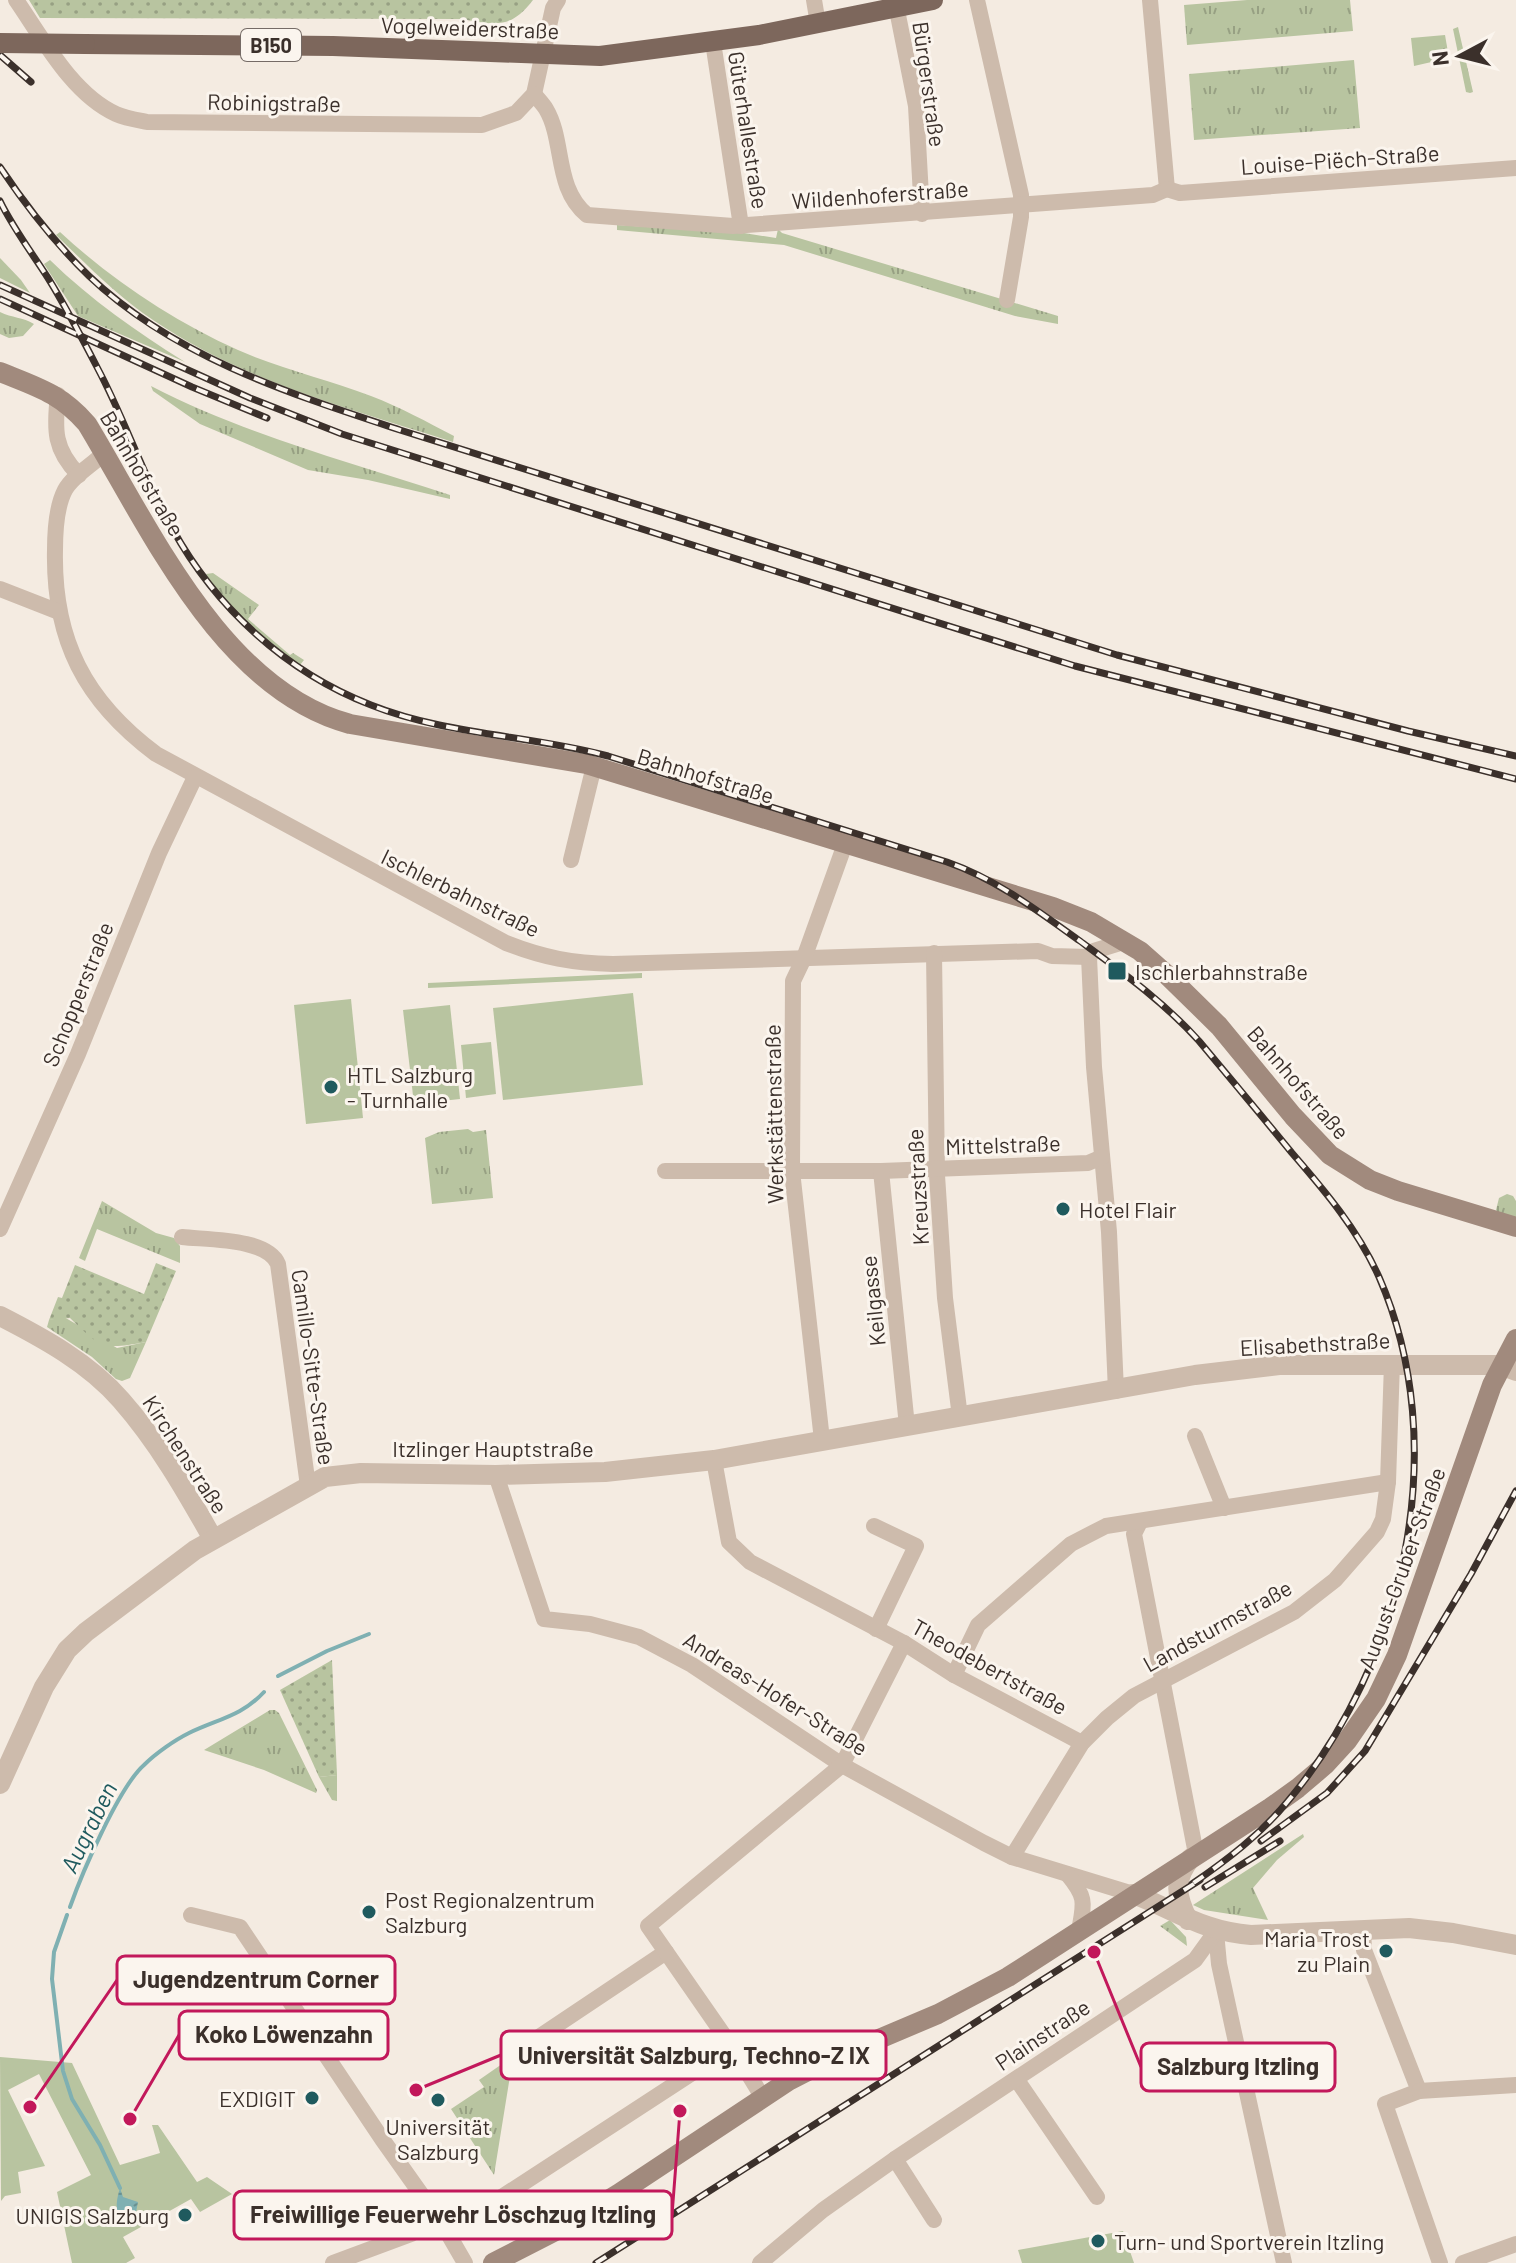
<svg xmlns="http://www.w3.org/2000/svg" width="1516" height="2263" font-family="Barlow,sans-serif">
<defs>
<pattern id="grass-tufts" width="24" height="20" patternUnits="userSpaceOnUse" patternTransform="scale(2)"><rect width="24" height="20" fill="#b8c4a0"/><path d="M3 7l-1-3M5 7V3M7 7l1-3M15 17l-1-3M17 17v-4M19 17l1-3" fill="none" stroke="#97a083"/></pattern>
<pattern id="park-dots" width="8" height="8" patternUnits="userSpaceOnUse" patternTransform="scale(2)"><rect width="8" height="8" fill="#b8c4a0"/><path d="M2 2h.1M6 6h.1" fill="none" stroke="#97a083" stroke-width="1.8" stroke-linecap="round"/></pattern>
<pattern id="water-ripples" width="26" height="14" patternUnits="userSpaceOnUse" patternTransform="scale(2)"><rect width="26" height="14" fill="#7fb0b2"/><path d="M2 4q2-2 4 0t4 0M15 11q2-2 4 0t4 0" fill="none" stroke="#699091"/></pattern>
</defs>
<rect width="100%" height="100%" fill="#f4ebe1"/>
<g fill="url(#grass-tufts)">
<polygon points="1247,0 1350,0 1353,31 1187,45 1184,5"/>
<polygon points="1458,27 1473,92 1470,93 1466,92 1453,29"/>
<polygon points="1445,35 1449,58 1414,66 1411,38"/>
<polygon points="1354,60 1360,128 1194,140 1189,74"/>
<polygon points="617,225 744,233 776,238 778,229 782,233 1058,316 1058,324 1015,316 784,245 617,230"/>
<path d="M60 232C112 280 173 321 238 350 281 369 327 379 371 396 400 407 427 422 454 436L453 442C350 409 243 381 153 320 117 296 87 265 56 235Z"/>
<polygon points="0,258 21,280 30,293 0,278"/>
<path d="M50 260C91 300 137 332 185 362L78 316 44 264Z"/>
<path d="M0 312C12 318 23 317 34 324L23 336 9 338 0 334Z"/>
<path d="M151 386C246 435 349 462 450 495V499L368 480 308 470 200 424 153 391Z"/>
<path d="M213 573 259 605 248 619 290 655 293 653 304 660 300 665C268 646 224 607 206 574Z"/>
<polygon points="468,1129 473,1132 486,1130 493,1198 432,1204 425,1138 439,1132"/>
<polygon points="1507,1194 1513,1196 1516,1201 1516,1218 1498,1214 1496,1210 1499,1198"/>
<polygon points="102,1201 156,1233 174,1238 180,1246 180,1263 97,1229 85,1261 79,1258"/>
<polygon points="64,1317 117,1348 146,1342 130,1378 122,1381 116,1379 92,1357 47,1327 49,1320"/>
<polygon points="270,1710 275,1710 279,1713 317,1790 316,1793 264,1770 204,1750"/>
<polygon points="337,1775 337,1801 332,1800 319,1777"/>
<polygon points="1303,1834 1304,1837 1277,1860 1253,1888 1268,1920 1204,1910 1193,1905"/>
<polygon points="1170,1920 1186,1937 1187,1946 1160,1926"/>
<polygon points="502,2064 510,2076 494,2175 451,2109 484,2087 479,2080"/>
</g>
<g fill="url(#park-dots)">
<path d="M29 0H533C509 31 495 24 460 19L40 18Z"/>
<path d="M156 1263 176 1271 146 1342C102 1350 101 1348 70 1318L49 1320 58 1297 62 1298 75 1265 144 1294Z"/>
<polygon points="332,1660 337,1775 319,1777 280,1690"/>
</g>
<g fill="#b8c4a0">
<polygon points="642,973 642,978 428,988 428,983"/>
<polygon points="633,993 643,1085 503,1100 493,1008"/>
<polygon points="351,999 363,1118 306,1124 294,1005"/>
<polygon points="450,1005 460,1099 414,1104 403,1010"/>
<polygon points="491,1042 496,1094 466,1098 461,1045"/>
<polygon points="0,2057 72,2063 120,2165 160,2153 152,2125 158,2125 197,2182 207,2177 232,2194 200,2212 191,2199 123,2237 135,2258 126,2263 72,2263 57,2192 91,2175 39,2074 8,2090 45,2166 18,2172 21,2193 5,2196 1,2201"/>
<polygon points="1123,2231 1134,2263 1022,2263 1018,2250"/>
</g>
<path fill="url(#water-ripples)" d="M120 2188 123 2197 138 2202 136 2212 121 2218C114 2210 117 2198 120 2188Z"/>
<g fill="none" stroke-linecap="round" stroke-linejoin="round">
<g stroke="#7fb0b2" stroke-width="4">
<polyline points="278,1676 327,1651 369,1634"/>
<path d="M70 1907C82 1873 119 1787 144 1765 156 1753 175 1740 189 1733 218 1719 242 1716 264 1692"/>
<polyline points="67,1915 54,1952 52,1979 63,2071 72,2099 100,2145 120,2188"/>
</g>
<g stroke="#cdbbac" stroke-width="16">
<path d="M16 0C43 39 72 94 116 114 125 118 137 120 147 122L482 125 516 113 534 94 553 8 558 0"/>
<polyline points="814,0 818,24"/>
<polyline points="895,0 916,106 922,214"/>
<polyline points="977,0 1021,195 1021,217 1007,300"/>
<polyline points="1150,0 1167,189"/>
<polyline points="713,42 741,226"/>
<path d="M534 94C538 99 543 104 546 109 565 141 554 188 587 215L733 226 1153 195 1167 189"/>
<polyline points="1167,189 1180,193 1516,168"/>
<path d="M58 395C54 430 54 450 79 475"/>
<path d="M105 452C93 465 73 475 65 490 56 507 55 532 55 550 53 640 85 701 156 754L506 943C544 958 572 963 613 964L1038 951 1052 956 1089 957 1094 951 1123 942"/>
<polyline points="0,589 59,612"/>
<polyline points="571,860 594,766"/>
<polyline points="934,953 937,1175 945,1298 960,1417"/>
<polyline points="1089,957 1094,1067 1109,1232 1116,1391"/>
<polyline points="665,1171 881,1171 1088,1163 1102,1157"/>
<polyline points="881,1171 907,1426"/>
<polyline points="0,1229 78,1054 159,853 195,777"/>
<path d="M182 1237C208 1240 267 1238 278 1264L308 1486"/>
<polyline points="1195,1436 1224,1508"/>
<polyline points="822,1440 792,1171 793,981 804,958 845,844"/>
<polyline points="714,1460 729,1542 750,1562 904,1643 954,1675 1082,1743"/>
<polyline points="496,1475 544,1619 590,1624 639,1637 692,1665 842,1765 984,1843 1012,1857 1133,1894"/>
<polyline points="1140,1522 1134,1534 1196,1854"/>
<polyline points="874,1526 916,1546 876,1629"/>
<polyline points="954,1675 978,1625 1071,1544 1106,1526 1388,1482"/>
<polyline points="1012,1857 1082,1743 1107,1718 1134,1696 1294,1612 1335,1580 1377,1532 1383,1519 1388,1482 1392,1363"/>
<path d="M1068 1875C1087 1898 1084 1903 1079 1931"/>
<polyline points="191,1915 240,1927 382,2139 443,2225 465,2263"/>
<polyline points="1363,1929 1364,1950 1419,2091 1385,2104 1440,2263"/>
<polyline points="1216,1932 1219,1964 1284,2263"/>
<polyline points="515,2053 666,1952"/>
<polyline points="1017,2080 1097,2197"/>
<polyline points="1419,2091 1516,2085"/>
<polyline points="763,2098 732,2047 648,1926 842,1765 904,1643"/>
<polyline points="895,2159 934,2220"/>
<polyline points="488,2206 732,2047"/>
<polyline points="443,2225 478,2210"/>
<polyline points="333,2263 411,2234 437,2217"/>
<polyline points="760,2263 823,2210 895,2159 1195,1960 1216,1931"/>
<polyline points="1463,2263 1516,2244"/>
</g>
<g stroke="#cdbbac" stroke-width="20">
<path d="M0 1316C43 1338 89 1363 121 1400 158 1442 186 1491 213 1539"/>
<polyline points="0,1784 44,1687 67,1650 86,1632 195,1550 325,1477 361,1473 496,1475 605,1472 714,1460 1195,1375 1279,1365 1500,1365 1516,1371"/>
<path d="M1133 1894C1178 1911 1201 1931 1251 1935L1409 1928 1453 1933 1516 1945"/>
<path d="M1188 1920C1176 1896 1173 1879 1191 1858"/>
</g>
<g stroke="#a18a7d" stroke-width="20">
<path d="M0 372C37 387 60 393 87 424 150 528 222 690 350 724L586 764 1053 907 1091 922 1140 951 1166 974 1219 1026 1293 1116 1330 1155 1370 1180 1398 1191 1516 1227"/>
<polyline points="493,2263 565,2226 618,2194 790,2080 827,2061 938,2014 1008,1977 1270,1808 1298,1788 1325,1765 1347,1741 1376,1699 1397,1655 1492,1385 1516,1339"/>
</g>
<polyline stroke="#7d675c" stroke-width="20" points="85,44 333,46 600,56 759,35 933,0"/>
<g stroke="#3b302b" stroke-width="7">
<g id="rail">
<polyline points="0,55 31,82"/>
<path d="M0 167C26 206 55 243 89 276 174 357 291 394 400 430L1117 655 1408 731 1516 756"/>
<path d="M0 201C13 228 32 253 48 278 66 307 82 338 98 369 125 420 144 477 172 528 216 608 286 672 371 705 446 735 530 735 608 756L947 862C996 879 1038 911 1080 941 1122 972 1164 1002 1199 1041 1230 1078 1261 1115 1292 1153 1325 1191 1358 1230 1379 1277 1453 1446 1405 1662 1288 1801 1261 1834 1227 1860 1192 1884"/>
<polyline points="0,285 250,398 342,434 1075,666 1516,779"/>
<polyline points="0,299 192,387 267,418"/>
<polyline points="1261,1841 1327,1793 1365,1751 1471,1574 1516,1491"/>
<polyline points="1205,1887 1280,1841"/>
<polyline points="596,2263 1200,1880"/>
</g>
</g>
<use href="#rail" stroke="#fbf5ee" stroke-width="4" stroke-dasharray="12" stroke-linecap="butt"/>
<polyline stroke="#7d675c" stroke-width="20" points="0,43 85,44"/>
</g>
<g fill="#1f5a5e" stroke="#fbf5ee" stroke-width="3">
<rect x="1107" y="961" width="20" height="20" rx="4"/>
<circle cx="331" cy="1087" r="8"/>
<circle cx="1063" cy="1209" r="8"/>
<circle cx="369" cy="1912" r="8"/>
<circle cx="1386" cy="1951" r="8"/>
<circle cx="312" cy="2098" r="8"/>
<circle cx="438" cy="2100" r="8"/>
<circle cx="185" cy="2215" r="8"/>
<circle cx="1098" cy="2241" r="8"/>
</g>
<g text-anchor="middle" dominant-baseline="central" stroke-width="6" stroke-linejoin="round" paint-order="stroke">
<rect fill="#fbf5ee" stroke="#756b66" stroke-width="2" x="241" y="29" width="60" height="32" rx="6"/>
<g font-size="20" font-weight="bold" fill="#3b302b">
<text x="271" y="45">B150</text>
</g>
<g font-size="22" fill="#3b302b" stroke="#fbf5ee">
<text transform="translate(470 27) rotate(2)">Vogelweiderstraße</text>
<text transform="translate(930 84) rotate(82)">Bürgerstraße</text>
<text transform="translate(274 102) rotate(1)">Robinigstraße</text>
<text transform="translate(749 130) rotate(81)">Güterhallestraße</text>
<text transform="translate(1340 159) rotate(-4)">Louise-Piëch-Straße</text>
<text transform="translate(880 194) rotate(-4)">Wildenhoferstraße</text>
<text transform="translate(143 473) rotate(59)">Bahnhofstraße</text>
<text transform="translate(706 775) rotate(17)">Bahnhofstraße</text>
<text transform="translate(461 892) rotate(26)">Ischlerbahnstraße</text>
<text transform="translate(77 994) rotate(-68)">Schopperstraße</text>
<text transform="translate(1299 1082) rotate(49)">Bahnhofstraße</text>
<text transform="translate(773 1114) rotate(-91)">Werkstättenstraße</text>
<text transform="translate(1003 1144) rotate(-2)">Mittelstraße</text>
<text transform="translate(917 1187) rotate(-93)">Kreuzstraße</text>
<text transform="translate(872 1301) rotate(-96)">Keilgasse</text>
<text transform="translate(1315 1343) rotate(-3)">Elisabethstraße</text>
<text transform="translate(314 1367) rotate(82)">Camillo-Sitte-Straße</text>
<text x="493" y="1448">Itzlinger Hauptstraße</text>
<text transform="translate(186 1454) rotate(57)">Kirchenstraße</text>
<text transform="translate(1401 1568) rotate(-70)">August-Gruber-Straße</text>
<text transform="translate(1217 1625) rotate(-29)">Landsturmstraße</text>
<text transform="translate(990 1666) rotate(29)">Theodebertstraße</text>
<text transform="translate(776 1693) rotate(32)">Andreas-Hofer-Straße</text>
<text transform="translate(1042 2034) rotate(-34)">Plainstraße</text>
</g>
<g font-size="22" fill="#3b302b" stroke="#fbf5ee" text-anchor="start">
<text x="1135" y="971">Ischlerbahnstraße</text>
<text x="347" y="1074">HTL Salzburg<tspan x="347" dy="25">- Turnhalle</tspan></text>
<text x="1079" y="1209">Hotel Flair</text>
<text x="385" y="1899">Post Regionalzentrum<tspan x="385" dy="25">Salzburg</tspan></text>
<text x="1370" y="1938" text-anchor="end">Maria Trost<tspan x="1370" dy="25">zu Plain</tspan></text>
<text x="296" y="2098" text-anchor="end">EXDIGIT</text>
<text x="438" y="2126" text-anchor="middle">Universität<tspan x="438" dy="25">Salzburg</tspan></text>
<text x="169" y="2215" text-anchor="end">UNIGIS Salzburg</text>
<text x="1114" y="2241">Turn- und Sportverein Itzling</text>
</g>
<g font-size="24" font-style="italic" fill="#1f5a5e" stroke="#fbf5ee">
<text transform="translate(88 1827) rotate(-64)">Augraben</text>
</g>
</g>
<path fill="none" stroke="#c2185b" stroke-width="3" d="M30 2107L117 1980M130 2119L179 2035M416 2090L501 2055M1094 1952L1141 2067M680 2111L672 2215"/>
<g fill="#c2185b" stroke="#fbf5ee" stroke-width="3">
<circle cx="30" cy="2107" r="8"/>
<circle cx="130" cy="2119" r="8"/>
<circle cx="416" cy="2090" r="8"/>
<circle cx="1094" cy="1952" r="8"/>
<circle cx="680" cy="2111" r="8"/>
</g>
<g fill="#fbf5ee" stroke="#c2185b" stroke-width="3">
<rect x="117" y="1956" width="278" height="48" rx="8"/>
<rect x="179" y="2011" width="209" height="48" rx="8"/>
<rect x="501" y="2031" width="385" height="48" rx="8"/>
<rect x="1141" y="2043" width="194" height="48" rx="8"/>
<rect x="234" y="2191" width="438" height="48" rx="8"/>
</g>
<g font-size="24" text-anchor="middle" font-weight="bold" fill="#3b302b">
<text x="256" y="1988">Jugendzentrum Corner</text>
<text x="284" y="2043">Koko Löwenzahn</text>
<text x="694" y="2064">Universität Salzburg, Techno-Z IX</text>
<text x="1238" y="2075">Salzburg Itzling</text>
<text x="453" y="2223">Freiwillige Feuerwehr Löschzug Itzling</text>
</g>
<g transform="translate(1460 56) rotate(263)" stroke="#fbf5ee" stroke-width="6" paint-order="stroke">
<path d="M0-6L14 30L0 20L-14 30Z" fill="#3b302b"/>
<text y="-12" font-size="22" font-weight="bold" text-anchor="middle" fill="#3b302b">N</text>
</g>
</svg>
